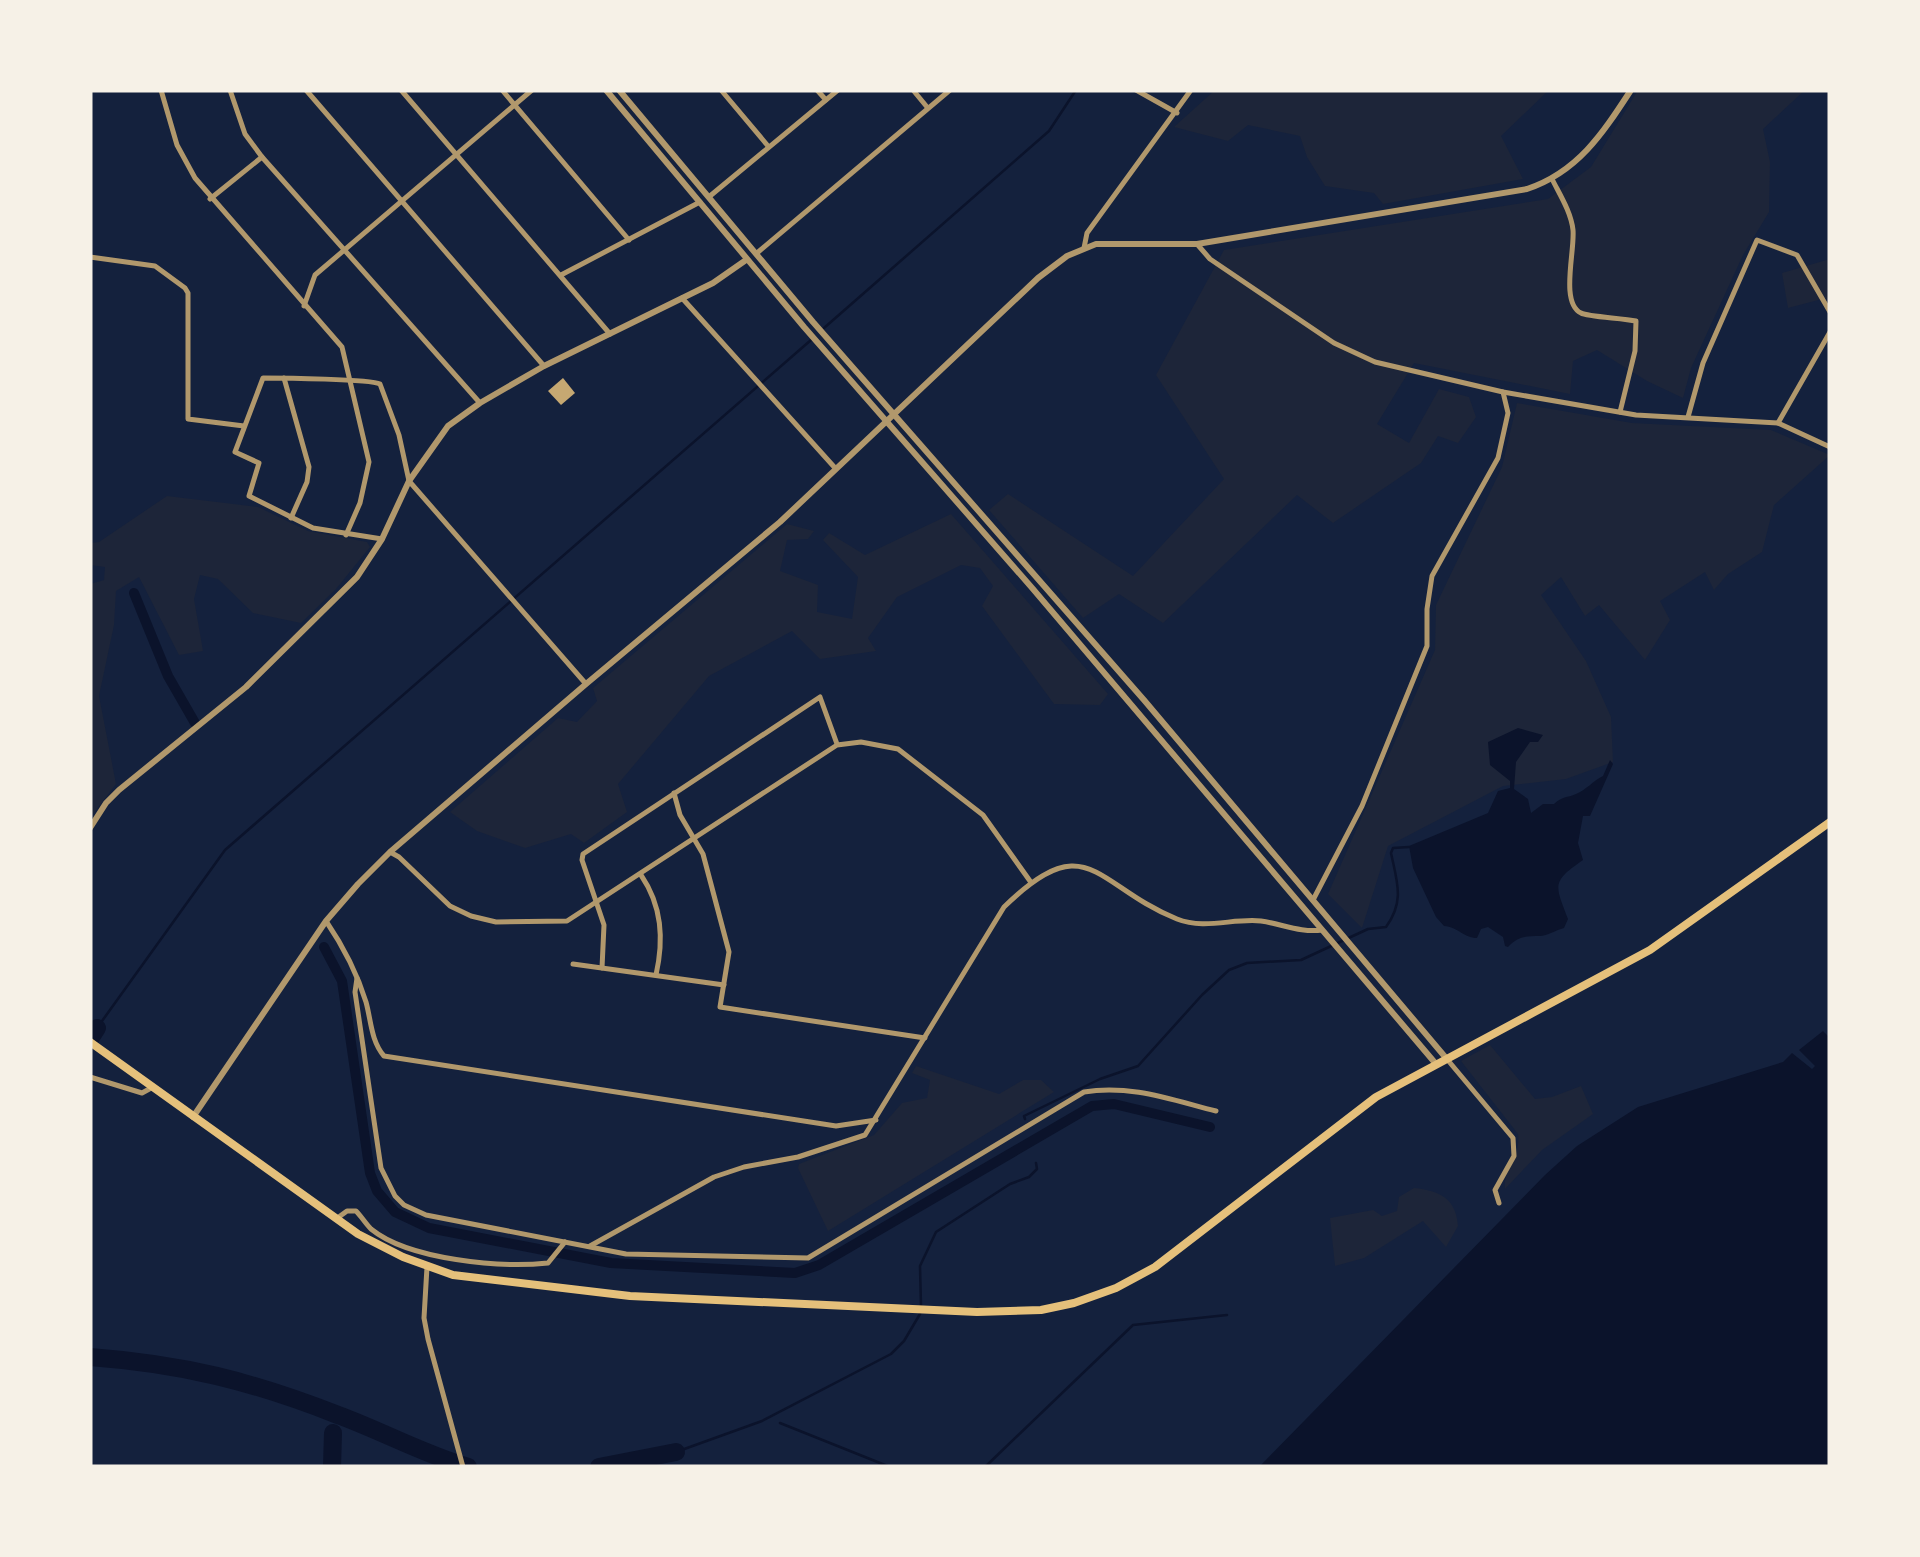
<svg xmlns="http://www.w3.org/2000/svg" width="1920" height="1557" font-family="'Playfair Display',serif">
<rect width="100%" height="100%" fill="#14213d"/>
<g fill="#1d2539">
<polygon points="1215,90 1549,90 1501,136 1523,179 1383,204 1374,193 1325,186 1307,157 1300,136 1248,125 1228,141 1174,127"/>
<polygon points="1638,90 1805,90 1763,129 1770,162 1769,212 1743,255 1691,368 1683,398 1647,381 1597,350 1573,361 1570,394 1414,363 1377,424 1409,443 1439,389 1469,397 1476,417 1458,443 1438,436 1421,463 1333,523 1297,495 1163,623 1119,594 1083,618 989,510 1008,494 1133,576 1224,479 1156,375 1224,250 1548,199 1591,167"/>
<polygon points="1830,259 1830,303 1826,298 1788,308 1782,273"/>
<polygon points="1517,403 1632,423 1771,430 1830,455 1774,505 1762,552 1728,574 1714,590 1705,572 1660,601 1670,620 1645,660 1599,605 1585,616 1561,577 1541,595 1586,661 1611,717 1613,762 1566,779 1503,786 1388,846 1362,928 1328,894 1435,650 1436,605 1502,467"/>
<polygon points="167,496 258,507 308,531 367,542 370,547 336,589 301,623 253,613 218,579 200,575 194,599 203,651 179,655 139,577 116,591 114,625 99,696 116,784 90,818 90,584 104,580 105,567 90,565 90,543 99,542"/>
<polygon points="951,514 1108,694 1100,705 1054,704 982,606 993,586 980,568 961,565 897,597 868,638 876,651 820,659 792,631 709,676 618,784 627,812 584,843 571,834 525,848 477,831 450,812 558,718 577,722 597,701 593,688 787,524 814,531 808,539 787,540 780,571 818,585 817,612 852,619 858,577 823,540 829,533 865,555"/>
<path d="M1490 1045 1535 1099 1552 1097 1581 1086 1593 1114 1542 1150 1505 1189C1502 1172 1521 1158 1518 1134L1461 1061Z"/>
<polygon points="916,1066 999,1094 1023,1080 1041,1080 1054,1092 828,1231 798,1168 799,1164 874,1135 902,1103 927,1098 930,1080 912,1073"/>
<path d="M1414 1188C1440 1191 1456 1198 1458 1226L1446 1247 1423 1221 1364 1258 1335 1266 1330 1218 1373 1210 1382 1216 1397 1211 1399 1197Z"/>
</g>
<g fill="#0b132b">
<path d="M1518 728 1543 735 1538 742H1530L1516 762 1514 789 1528 799 1531 813 1543 804H1554C1562 796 1567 798 1576 794 1586 790 1593 781 1603 776L1610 760 1613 764 1590 816H1583L1578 843 1583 860C1551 882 1555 885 1568 919L1564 928C1556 930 1547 936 1540 936 1526 936 1518 936 1508 947L1505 946 1503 937 1488 927 1481 929 1477 938C1464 938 1458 927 1444 926L1436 917 1413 868 1409 846 1488 813 1498 791 1510 788V781L1490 765 1488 742Z"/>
<polygon points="1823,1031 1830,1038 1830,1467 1259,1467 1545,1175 1577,1146 1638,1107 1783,1062 1792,1053 1812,1069 1815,1066 1799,1050"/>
</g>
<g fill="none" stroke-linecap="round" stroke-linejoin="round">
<g stroke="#0b132b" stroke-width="2.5">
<polyline points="824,328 1049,131 1076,90"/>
<polyline points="97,1028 225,850 811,340"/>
<path d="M1025 1119 1024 1116 1100 1079 1138 1066 1202 995 1229 970 1247 963 1301 960 1368 929 1386 927C1405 901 1397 882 1391 853L1393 848 1409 847"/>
<polyline points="921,1306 920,1266 936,1232 1010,1184 1029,1177 1037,1169 1036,1163"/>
<polyline points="780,1423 890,1467"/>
<polyline points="676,1452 762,1421 891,1354 904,1341 920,1314"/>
<polyline points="985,1467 1133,1325 1227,1315"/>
</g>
<g stroke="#0b132b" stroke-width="10">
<polyline points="134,593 168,676 195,723"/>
<polyline points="324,947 342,981 370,1173 377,1191 395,1212 429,1228 611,1263 795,1273 819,1265 1092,1106 1114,1104 1210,1127"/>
</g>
<g stroke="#0b132b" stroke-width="18">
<polyline points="90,1039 97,1028"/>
<path d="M90 1357C183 1364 251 1381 338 1415 382 1431 423 1454 468 1467"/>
<polyline points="332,1467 333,1433"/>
<polyline points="599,1467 676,1452"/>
</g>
</g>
<polygon fill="#c6a872" points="563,378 575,393 561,405 548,391"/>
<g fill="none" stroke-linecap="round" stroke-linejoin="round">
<g stroke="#b1986c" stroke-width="5">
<polyline points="161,90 177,145 195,178 342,347 369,462 360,503 346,535"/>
<polyline points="230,90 245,134 262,157 480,403"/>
<polyline points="306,90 544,366"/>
<polyline points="401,90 610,334"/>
<polyline points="502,90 629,240"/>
<polyline points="721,90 768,146"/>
<polyline points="817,90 826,100"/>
<polyline points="913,90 927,107"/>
<polyline points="1136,90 1177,113"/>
<path d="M1552 179C1560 195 1571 212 1573 230 1575 251 1560 303 1581 313 1588 317 1623 318 1636 321L1635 351 1620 412"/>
<polyline points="710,196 838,90"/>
<polyline points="210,199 262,157"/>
<polyline points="1197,244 1210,259 1334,343 1375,362 1503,392 1636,415 1778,423 1830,447"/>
<polyline points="1084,248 1087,233 1191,90"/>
<polyline points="757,253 950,90"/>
<polyline points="90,257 155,266 185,288 188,293 188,419 244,426"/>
<polyline points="561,275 700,202"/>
<polyline points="682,298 836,469"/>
<polyline points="304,306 315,275 532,90"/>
<polyline points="284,378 309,467 307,482 291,518"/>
<polyline points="1688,417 1703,363 1757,240 1797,255 1830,312"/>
<polyline points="1778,423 1830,332"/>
<path d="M382 539 313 528 249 496 259 463 235 452 263 378C282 378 370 379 380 384L399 435 409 481 586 684"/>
<polyline points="674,793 680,815 703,854 729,952 720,1007 925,1038"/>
<polyline points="390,852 399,857 450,906 471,916 496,922 567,921 837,745 861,742 898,749 983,815 1030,881"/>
<path d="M641 875C662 906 664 939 656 975"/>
<polyline points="1313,900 1362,806 1427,646 1427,609 1432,576 1498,458 1508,413 1503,392"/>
<path d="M326 921C343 946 357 973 366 1002 371 1020 371 1041 384 1056L836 1126 876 1120"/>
<polyline points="573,964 724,985"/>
<polyline points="602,968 604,925 582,860 583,854 820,697 837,744"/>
<path d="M357 978 355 992 381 1168 395 1196 404 1205 426 1215 626 1254 808 1258 1084 1092C1129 1084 1172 1100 1216 1111"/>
<polyline points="1446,1058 1513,1138 1514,1156 1495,1190 1499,1203"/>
<polyline points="90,1077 142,1093 153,1087"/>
<path d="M336 1219 347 1211H356C361 1216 366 1224 371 1229 409 1260 501 1268 548 1263L565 1242"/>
<path d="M590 1246 714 1177 744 1167 798 1157 865 1135 1004 907C1088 825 1095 886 1177 919 1205 930 1233 918 1261 921 1282 924 1301 933 1322 930"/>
<polyline points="427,1267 424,1318 428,1339 463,1467"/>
</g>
<g stroke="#b1986c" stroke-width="6">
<polyline points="606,90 804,327 1033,589 1436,1064"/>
<polyline points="619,90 813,322 1144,700 1446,1058"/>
<polyline points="90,828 106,803 119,790 246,687 357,577 382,539 409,481 448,426 480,403 544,366 713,283 746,260"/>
<path d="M193 1117 326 921 358 884 390 852 586 684 780 522 1038 278 1067 256 1096 244H1197L1527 189C1578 172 1603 133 1631 90"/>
</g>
<polyline stroke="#e5c07b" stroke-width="8" points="90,1042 358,1234 403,1257 453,1275 630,1296 977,1312 1041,1310 1074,1303 1116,1288 1155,1267 1376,1097 1650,950 1830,822"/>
</g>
<rect width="1920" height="1557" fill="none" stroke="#f6f1e7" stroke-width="185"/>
</svg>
